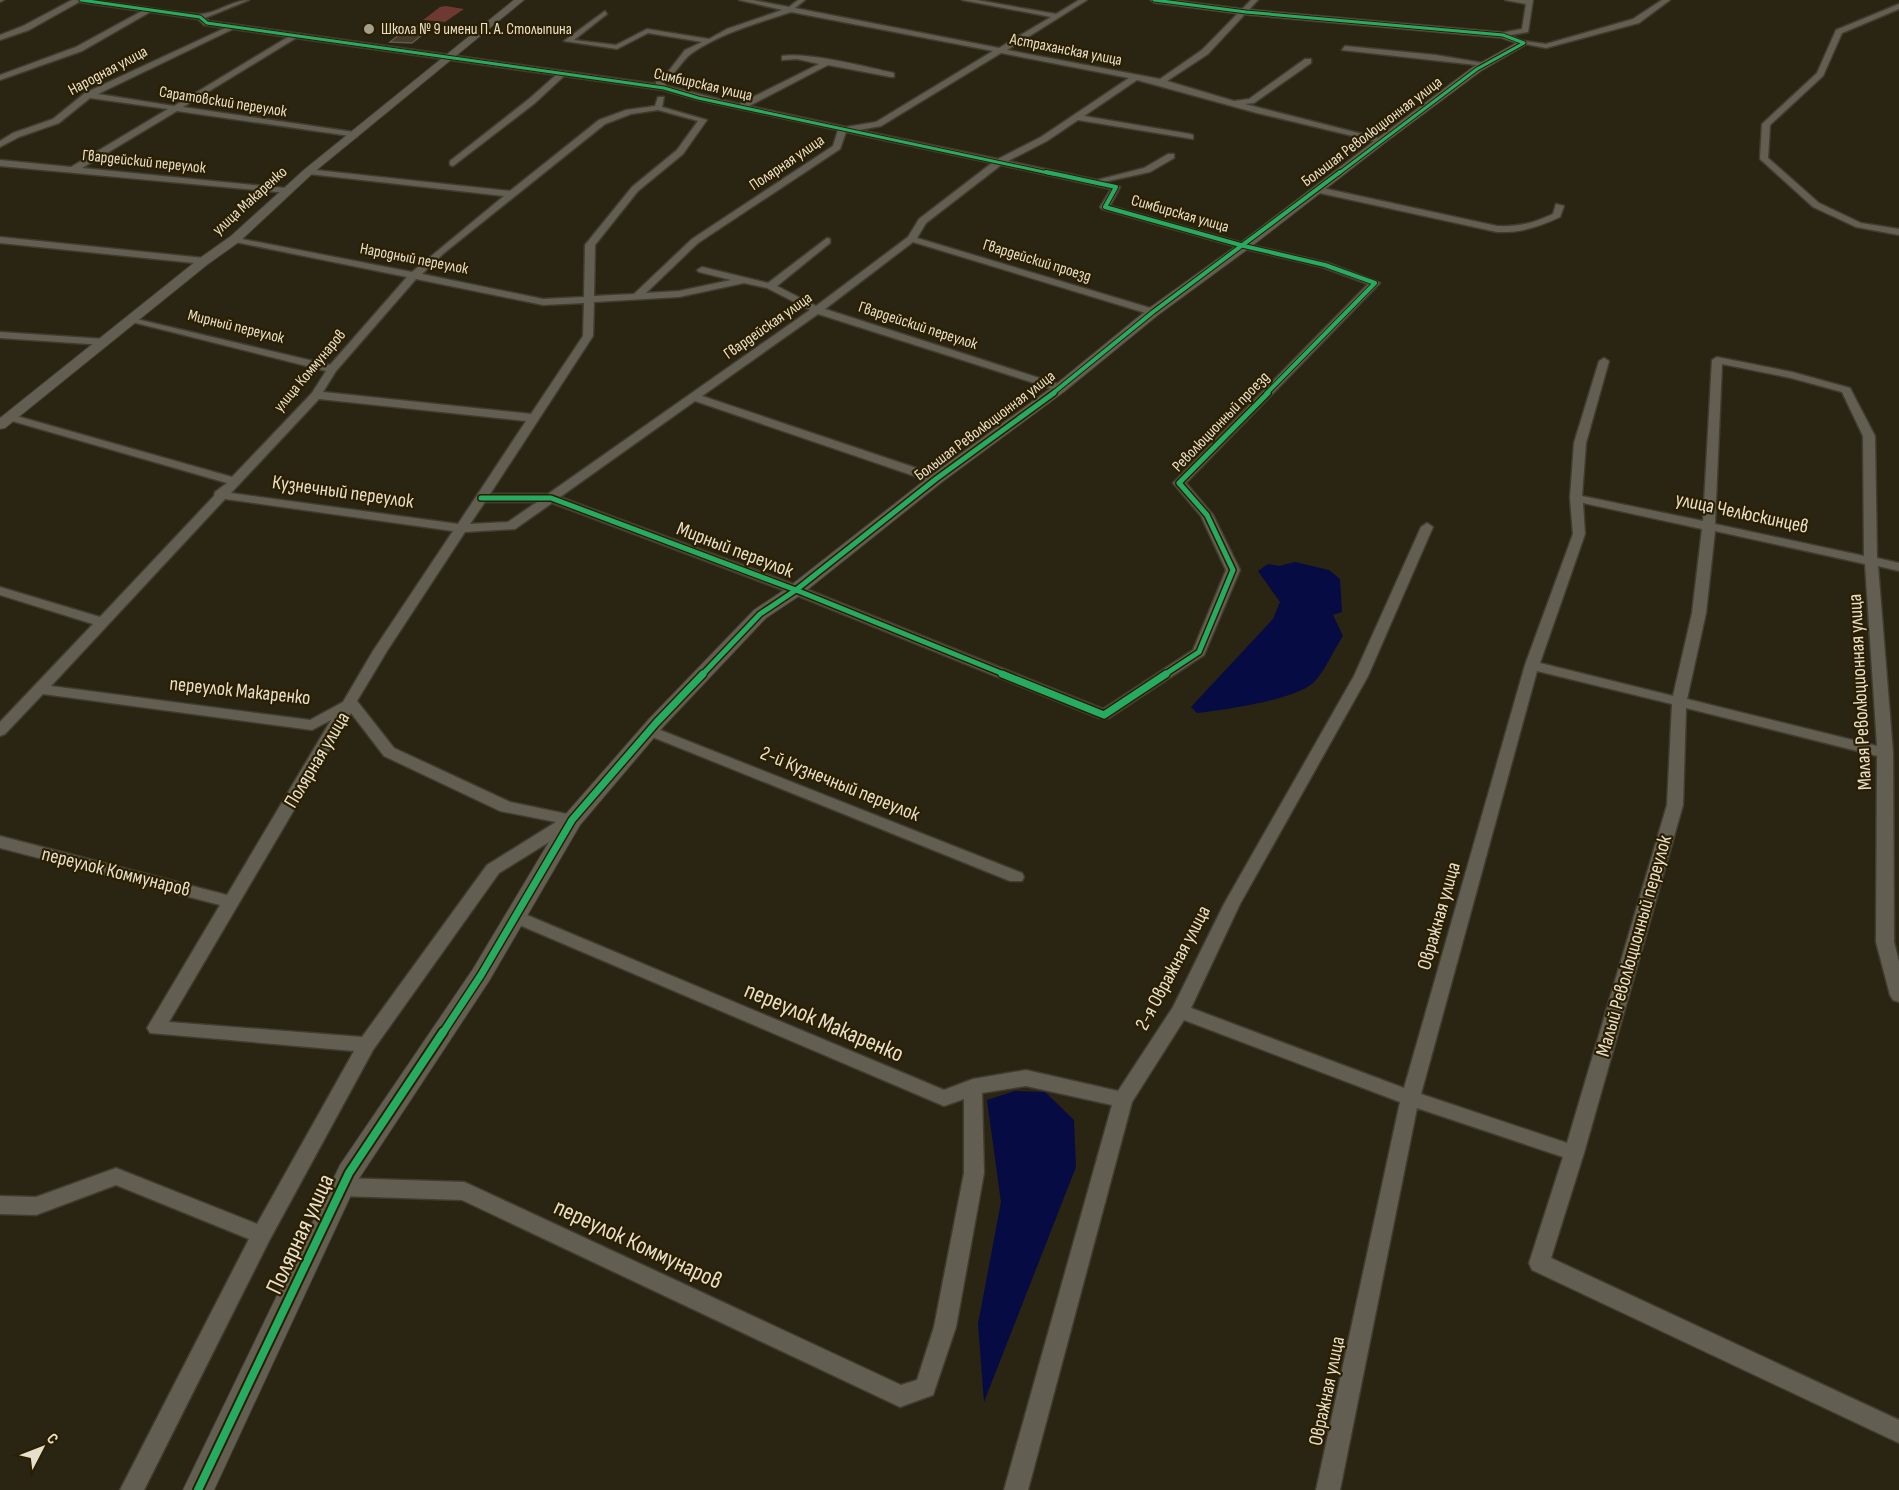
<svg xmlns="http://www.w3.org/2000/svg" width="1899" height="1490" font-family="'Sofia Sans Condensed',sans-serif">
<rect width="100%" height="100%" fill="#2a2412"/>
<polygon fill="#6d3930" points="446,6 464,9 445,22 423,20 440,7"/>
<g fill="#070b43">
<path d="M1295 562 1329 570 1340 579 1342 612 1333 615 1343 636C1334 649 1324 673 1313 683 1295 700 1222 710 1197 713L1191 707 1273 619 1280 602 1258 571 1268 564 1279 566Z"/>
<polygon points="1015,1091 1045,1092 1074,1120 1076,1167 984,1402 978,1324 1001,1202 987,1100"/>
</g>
<polygon fill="#473b29" stroke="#60584b" stroke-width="1.5" points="410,26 432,27 412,43 390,42"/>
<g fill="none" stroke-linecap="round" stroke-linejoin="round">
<g stroke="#413c30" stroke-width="3">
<g id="street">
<polygon points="0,0 4,0 0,2"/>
<path d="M72 0C114 0 154 11 196 14 214 16 231 0 249 0L205 18 209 21 656 84V81L668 72 685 50 702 42 648 33 617 49 564 41 605 11 607 14 574 40 616 45 647 29 709 39 727 29 782 10 739 0H753L789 7 798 0H805L795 8 999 48 1051 17 962 0H977L1056 14 1079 0H1087L1007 50 1160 79 1202 50 1251 0H1258L1208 54 1167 81 1234 101 1249 99 1305 59H1311V63L1254 103 1245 104 1386 140 1382 143 1257 113 1137 80 1084 116 1190 134 1193 135V139L1078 120 1047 141 1008 161 1097 180 1144 168 1168 154H1174V158L1150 172 1104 182 1120 187 1110 206 1246 244 1328 263 1380 283 1186 483 1213 515 1240 570 1204 655 1109 718H1099L791 593 552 503 515 529 465 532 387 651 357 701 394 748 510 802 572 815 578 816 580 820 578 824 499 873 373 1050 269 1241 144 1490H120L249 1239 116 1185 36 1215 0 1214V1196L36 1197 116 1168 257 1224 354 1051 150 1033 147 1028 150 1023 220 905 0 848V836L227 895 331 720 312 730 43 694 5 734 0 736V722L93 624 0 595V587L100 617 214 496 215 492 227 483 5 419 3 417 5 415H13L232 477 312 393 326 371 128 321V317L330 365 407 277 235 242 230 239 232 237 412 272 504 196 309 174 305 171 306 169 510 191 599 120 626 110 655 106 658 97H664L662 107 707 120 683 154 638 191 595 245 594 296 634 294 692 239 833 146 838 130 698 100 663 90 564 76 535 103 453 166 450 165V161L529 99 556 75 296 38 183 107 354 132 358 135 357 137 177 111 82 168 285 188 289 191 288 193 0 166V160L71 167 168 109 90 98 59 123 19 137 0 147V141L13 133 53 119 85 93 225 28 204 25 198 19 150 12 82 51 0 80V75L76 47 142 11 79 2 29 30 0 40V35L23 26ZM791 12 993 51 876 122 846 127 749 106 828 65 891 77H894V73C866 67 808 52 782 56V60L797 59 819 64 739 104 667 86 664 83C675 75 681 61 692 53 721 33 758 23 791 12ZM233 29 288 37 174 106 98 94ZM1001 53 1129 78 1041 137 998 159 859 130 881 126ZM658 110 698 121 677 150 632 187 585 245 584 297 543 299 422 274 444 253 605 124 631 114ZM846 132 992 163 919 219 908 237 816 306 777 286 830 243V239L827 238 768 283 702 267 697 270 699 272 731 280 679 291 646 293 698 243 840 149ZM1001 165 1111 189 1100 207 1102 209 1241 248 1322 267 1368 284 1173 483 1201 516 1226 570 1193 650 1103 709 801 587 560 497 695 401 932 482H940V476L702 396 818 314 1056 390H1064V386L825 309 913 242 1149 314H1157V310L917 238 926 223ZM416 279 543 305 584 303 583 336 531 414 323 392 336 371ZM744 283 767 288 810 310 548 494H490L593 336 594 302 679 297ZM319 399 526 421 458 524 231 493ZM225 499 453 531 373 651 343 702 310 720 51 686ZM485 502H537L508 522 470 524ZM351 713 384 756 500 811 556 822 487 865 362 1037 169 1022Z"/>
<polygon points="1505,0 1533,0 1528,32 1500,37 1500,33 1522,29 1526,4"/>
<polygon points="1662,0 1670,0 1639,23 1546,48 1520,43 1524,41 1546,44 1633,19"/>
<polygon points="1899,4 1899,9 1842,33 1823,76 1770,125 1768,158 1819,203 1861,223 1899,229 1899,235 1856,227 1813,207 1760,159 1762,124 1817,73 1836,30"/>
<polygon points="1345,46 1436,55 1489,64 1485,66 1342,50"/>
<path d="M1318 187 1497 226C1519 227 1533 223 1553 214L1556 204 1564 206 1560 217C1538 227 1521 233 1497 232L1315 192 1314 190Z"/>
<polygon points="0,237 204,258 209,261 204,264 0,243"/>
<polygon points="0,332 104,339 109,342 104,345 0,338"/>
<path d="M1717 357 1792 372 1850 388 1875 436 1877 558 1899 563V571L1878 566 1893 753 1894 942 1899 962V1002L1893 1000 1890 995 1876 942 1877 756 1686 708 1683 805 1584 1153 1551 1258 1899 1420V1443L1532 1270 1529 1263 1563 1157 1417 1108 1340 1490H1316L1400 1102 1184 1020 1132 1102 1028 1490H1004L1112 1105 1026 1086 982 1093 984 1173 956 1327 933 1395 900 1407 462 1200 342 1196 335 1193 332 1187 335 1181 342 1178 464 1182 471 1185 901 1385 917 1380 934 1327 964 1173V1099L944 1106 937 1103 510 921 508 917 510 913 516 911 522 913 944 1090 973 1079 1026 1070 1118 1091 1173 1007 1224 904 1354 676 1421 527 1427 523 1433 527 1368 676 1240 904 1191 1008 1404 1088 1525 665 1573 534 1570 498 1574 443 1599 361 1604 358 1609 361 1586 443 1582 496 1703 521 1712 360ZM1722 364 1791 378 1842 392 1863 436 1864 556 1715 524ZM1583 503 1702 529 1692 613 1673 696 1540 663 1585 534ZM1715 531 1865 564 1877 746 1687 699 1706 613ZM1537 671 1672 704 1667 805 1567 1143 1421 1094Z"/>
<polygon points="650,726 1022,873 1024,877 1022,881 1010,881 645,734 643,731"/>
</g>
</g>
<g stroke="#413c30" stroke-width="2">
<g id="secondary">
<polygon points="514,0 524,0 313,173 239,242 208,264 5,428 0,429 0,418 200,258 231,236 305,169"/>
<polygon points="1150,0 1175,0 1246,9 1503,32 1529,43 1481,71 1386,142 1248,249 1158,315 1065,391 942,482 802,594 766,618 663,727 580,825 489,981 358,1180 214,1490 183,1490 340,1165 473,969 565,815 649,719 754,610 790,586 930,476 1055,385 1148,309 1240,243 1378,138 1473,67 1516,43 1501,38 1246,15 1154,3"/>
</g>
</g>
<use href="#street" fill="#625e51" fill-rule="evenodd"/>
<use href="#secondary" fill="#625e51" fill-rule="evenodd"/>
<g stroke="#2b1f00" stroke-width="5">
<g id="cycleway-far4">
<polyline points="81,0 200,17 207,23 664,88 698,98 1053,174"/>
<polyline points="1154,0 1246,12 1503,35 1524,43 1477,69 1338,174"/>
</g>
</g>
<g stroke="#2b1f00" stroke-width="6">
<g id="cycleway-far3">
<polyline points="1046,172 1116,187 1105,207 1244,246 1325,265 1375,283 1266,394"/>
<polyline points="1052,394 1153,312 1340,172"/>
</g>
</g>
<g stroke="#2b1f00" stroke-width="8">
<g id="cycleway-far2">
<polyline points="481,498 551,498 796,590 1006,675"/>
<polyline points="702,675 760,614 796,590 936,479 1054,393"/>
<polyline points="1164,675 1199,652 1233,570 1207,515 1179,483 1268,393"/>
</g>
</g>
<g stroke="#2b1f00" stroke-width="10">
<g id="cycleway-far1">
<polyline points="1002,674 1104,715 1166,674"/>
<polyline points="442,1034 481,975 572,820 656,723 703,674"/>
</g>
</g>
<g stroke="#2b1f00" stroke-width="12">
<polyline id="cycleway" points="198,1490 349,1173 443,1032"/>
</g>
<use href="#cycleway-far4" stroke="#26ab63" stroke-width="3"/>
<use href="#cycleway-far3" stroke="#26ab63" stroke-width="4"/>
<use href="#cycleway-far2" stroke="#26ab63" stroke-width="5"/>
<use href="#cycleway-far1" stroke="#26ab63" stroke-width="7"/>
<use href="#cycleway" stroke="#26ab63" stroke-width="8"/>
</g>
<circle fill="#a59e8c" stroke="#2b1f00" stroke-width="2" cx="369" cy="29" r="6"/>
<g text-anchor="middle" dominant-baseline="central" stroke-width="4.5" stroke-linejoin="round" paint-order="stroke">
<g font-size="16" fill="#e7dfcd" stroke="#2b1f00" text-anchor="start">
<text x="381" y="29">Школа № 9 имени П. А. Столыпина</text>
</g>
<g font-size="16" fill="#e7dfcd" stroke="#2b1f00">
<text transform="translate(1066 50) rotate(11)">Астраханская улица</text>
<text transform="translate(108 71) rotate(-28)">Народная улица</text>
<text transform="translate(703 85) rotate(13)">Симбирская улица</text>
<text transform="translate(223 102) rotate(9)">Саратовский переулок</text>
<text transform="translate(1372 132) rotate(-37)">Большая Революционная улица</text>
<text transform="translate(144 162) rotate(6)">Гвардейский переулок</text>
<text transform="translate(787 163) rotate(-34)">Полярная улица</text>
<text transform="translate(250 201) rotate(-42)">улица Макаренко</text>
<text transform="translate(1180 214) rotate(16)">Симбирская улица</text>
<text transform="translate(414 259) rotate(11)">Народный переулок</text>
<text transform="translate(1037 261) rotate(17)">Гвардейский проезд</text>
<text transform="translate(768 326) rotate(-35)">Гвардейская улица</text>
<text transform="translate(918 326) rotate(18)">Гвардейский переулок</text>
<text transform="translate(236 327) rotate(14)">Мирный переулок</text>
<text transform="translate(310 371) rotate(-50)">улица Коммунаров</text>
<text transform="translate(1221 422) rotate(-46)">Революционный проезд</text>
<text transform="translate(985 426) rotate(-37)">Большая Революционная улица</text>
</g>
<g font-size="20" fill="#e7dfcd" stroke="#2b1f00">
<text transform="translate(343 492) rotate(8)">Кузнечный переулок</text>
<text transform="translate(1742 513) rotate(12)">улица Челюскинцев</text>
<text transform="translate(735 550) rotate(21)">Мирный переулок</text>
<text transform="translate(240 691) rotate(6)">переулок Макаренко</text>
<text transform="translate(1860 692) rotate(-93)">Малая Революционная улица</text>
<text transform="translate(317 760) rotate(-59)">Полярная улица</text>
<text transform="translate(840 784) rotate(22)">2-й Кузнечный переулок</text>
<text transform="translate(116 872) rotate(14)">переулок Коммунаров</text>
<text transform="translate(1439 916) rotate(-74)">Овражная улица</text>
<text transform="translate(1634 946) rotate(-74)">Малый Революционный переулок</text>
<text transform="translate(1173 968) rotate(-62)">2-я Овражная улица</text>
<text transform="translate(1327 1391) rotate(-78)">Овражная улица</text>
</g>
<g font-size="24" fill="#e7dfcd" stroke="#2b1f00">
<text transform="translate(824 1022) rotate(23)">переулок Макаренко</text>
<text transform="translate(300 1234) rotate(-65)">Полярная улица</text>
<text transform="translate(638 1244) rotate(25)">переулок Коммунаров</text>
</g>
</g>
<g transform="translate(42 1448) rotate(48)" stroke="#2b1f00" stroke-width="4.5" paint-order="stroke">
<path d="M0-4.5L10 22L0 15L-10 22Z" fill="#e7dfcd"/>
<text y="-9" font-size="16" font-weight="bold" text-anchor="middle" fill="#e7dfcd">С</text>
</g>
</svg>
